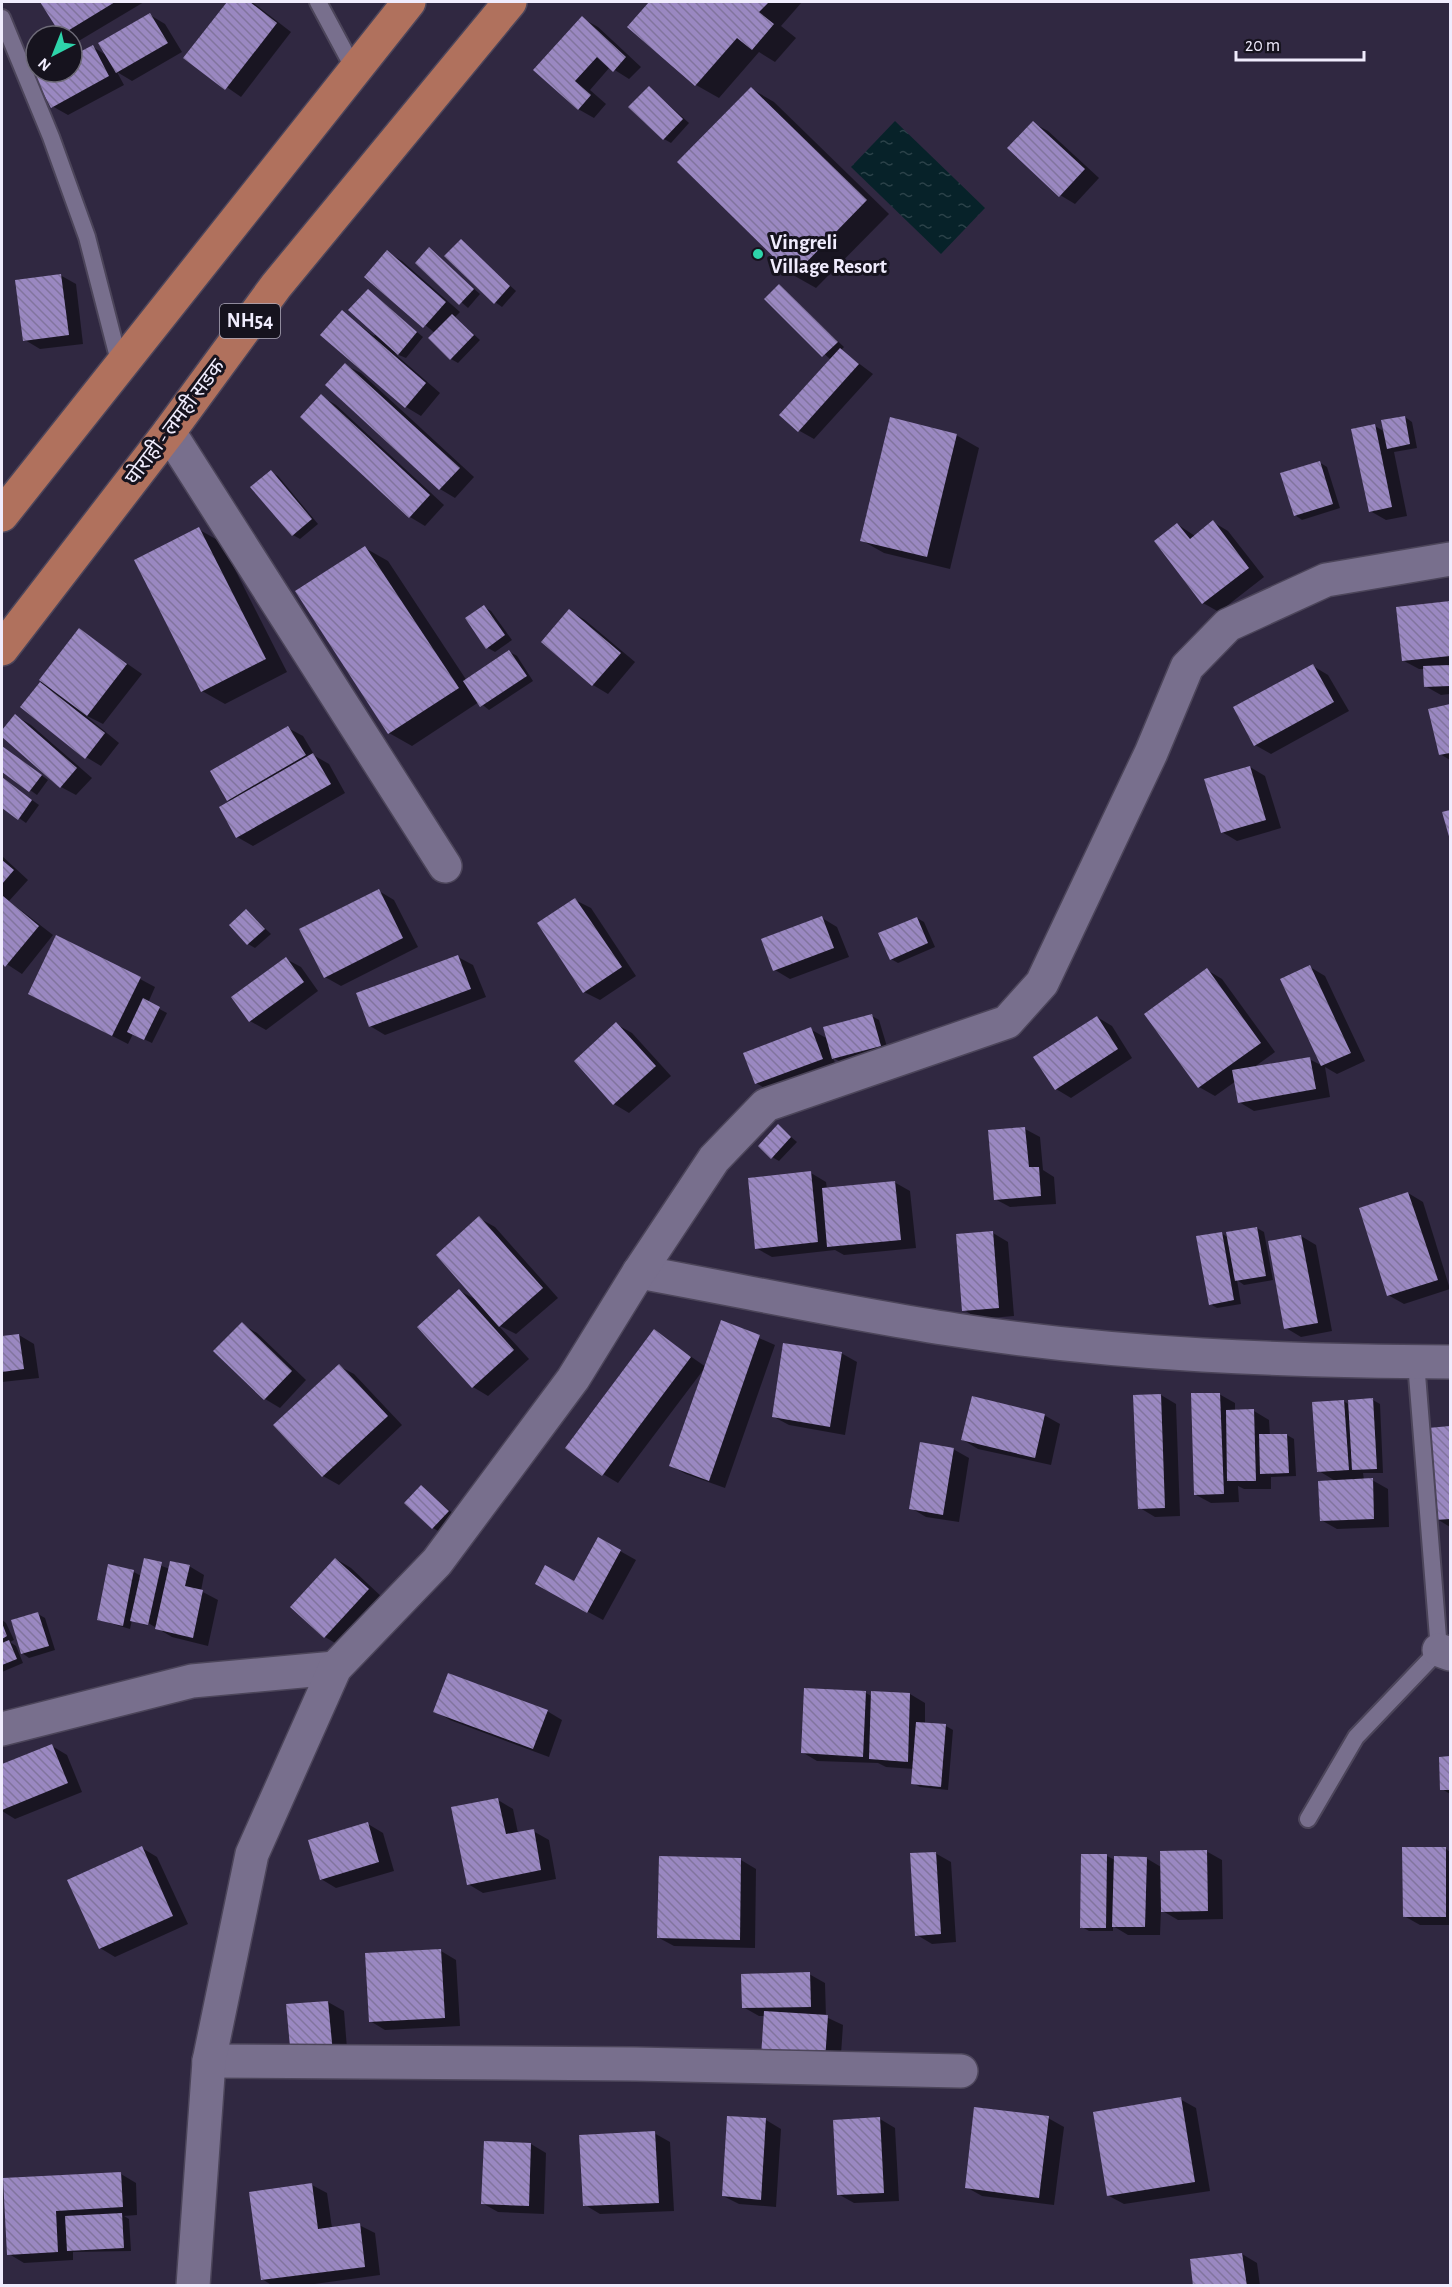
<svg xmlns="http://www.w3.org/2000/svg" width="1452" height="2287" font-family="'Alegreya Sans','Noto Sans Devanagari',sans-serif">
<defs>
<pattern id="water-ripples" width="26" height="14" patternUnits="userSpaceOnUse" patternTransform="scale(1.5)"><rect width="26" height="14" fill="#072229"/><path d="M2 4q2-2 4 0t4 0M15 11q2-2 4 0t4 0" fill="none" stroke="#2b4249"/></pattern>
<pattern id="building-back-hatch" width="6" height="6" patternUnits="userSpaceOnUse" patternTransform="scale(1.5)"><rect width="6" height="6" fill="#9a88c1"/><path d="M-1 5l2 2M0 0l6 6M5-1l2 2" fill="none" stroke="#81749e"/></pattern>
</defs>
<rect width="100%" height="100%" fill="#302841"/>
<polygon fill="url(#water-ripples)" points="895,121 985,208 941,254 851,167"/>
<g fill="#0007">
<polygon points="42,2 144,2 77,42 72,39 72,36 62,34"/>
<polygon points="229,2 252,2 291,32 241,97 185,58"/>
<polygon points="651,2 802,2 781,26 796,38 775,62 759,52 719,98 696,85 630,26"/>
<polygon points="150,15 165,24 182,52 132,81 117,72 124,85 68,115 52,106 46,72 72,72 72,58 93,47 106,55"/>
<polygon points="582,18 598,27 641,67 629,79 610,67 590,90 606,104 594,118 578,109 535,70"/>
<polygon points="649,87 689,123 671,143 664,139"/>
<polygon points="752,89 774,102 889,214 816,288 793,275"/>
<polygon points="1033,123 1048,131 1099,178 1075,204 1060,195"/>
<polygon points="461,241 516,291 502,307 495,302"/>
<polygon points="429,249 480,294 468,308 417,263"/>
<polygon points="387,252 402,261 460,312 455,317 480,340 458,363 451,359 435,333 366,277"/>
<polygon points="60,275 76,284 83,344 40,349 25,340"/>
<polygon points="779,286 844,347 841,350 873,374 814,439 798,430 831,360 766,299"/>
<polygon points="368,291 423,337 406,358 394,353 440,393 421,416 406,407 342,312 374,336 376,334"/>
<polygon points="345,365 361,373 474,477 455,498 440,489 327,385"/>
<polygon points="321,396 336,405 444,505 425,526 410,517"/>
<polygon points="1405,417 1412,422 1417,448 1394,452 1407,516 1386,520 1370,511 1375,426 1385,432"/>
<polygon points="956,435 979,448 950,569 884,553 861,540"/>
<polygon points="1319,462 1327,467 1340,508 1302,520 1295,515"/>
<polygon points="271,472 278,476 318,524 300,539 293,535"/>
<polygon points="1213,522 1228,531 1264,577 1219,612 1203,603 1156,542 1177,524 1195,536"/>
<polygon points="198,529 221,542 287,672 225,704 202,691"/>
<polygon points="365,548 388,561 467,681 510,652 517,656 533,681 489,710 479,702 412,746 389,733"/>
<polygon points="1450,602 1450,694 1441,695 1425,686 1425,669 1419,669 1404,661 1398,609"/>
<polygon points="484,607 491,611 512,640 495,652 488,648"/>
<polygon points="570,611 585,620 635,662 608,694 593,685"/>
<polygon points="79,630 142,674 103,724 85,715 119,743 101,766 86,757 22,707"/>
<polygon points="1313,666 1328,675 1349,711 1271,754 1255,745"/>
<polygon points="1450,706 1450,760 1440,754 1430,711"/>
<polygon points="16,716 31,725 92,778 76,795 61,787 2,735"/>
<polygon points="288,728 303,736 315,756 329,764 345,793 253,846 237,837 231,801 228,800"/>
<polygon points="2,746 48,780 37,795 2,770"/>
<polygon points="1250,767 1265,776 1281,828 1237,841 1222,832"/>
<polygon points="2,778 39,805 26,823 2,806"/>
<polygon points="2,856 28,880 9,901 53,935 22,974 2,961"/>
<polygon points="379,891 394,900 418,947 341,986 325,977"/>
<polygon points="575,900 591,908 636,976 600,1000 584,992"/>
<polygon points="247,911 271,934 255,948 248,944"/>
<polygon points="822,918 837,927 849,957 790,979 775,970"/>
<polygon points="917,918 924,922 935,947 898,963 891,959"/>
<polygon points="458,957 473,965 486,997 385,1035 370,1026"/>
<polygon points="286,959 301,967 318,991 266,1030 250,1021"/>
<polygon points="1310,967 1325,976 1365,1061 1337,1074 1325,1067 1330,1097 1254,1111 1239,1102 1236,1081 1215,1096 1199,1087 1146,1014 1207,970 1222,979 1275,1052 1253,1068 1309,1059 1323,1066 1282,980"/>
<polygon points="140,979 155,987 148,1003 167,1013 152,1043 133,1034 128,1044 30,994"/>
<polygon points="872,1016 879,1020 888,1050 841,1062 833,1058 837,1067 771,1092 756,1083 810,1029 828,1039"/>
<polygon points="1097,1017 1112,1026 1132,1058 1071,1098 1056,1089"/>
<polygon points="616,1024 632,1033 671,1076 629,1113 614,1104"/>
<polygon points="778,1126 797,1142 779,1161 772,1157"/>
<polygon points="1025,1129 1040,1137 1043,1170 1054,1177 1056,1204 1010,1207 995,1199"/>
<polygon points="811,1173 826,1182 827,1189 894,1182 910,1191 916,1248 844,1255 835,1250 772,1257 756,1248"/>
<polygon points="1408,1193 1423,1202 1450,1289 1404,1304 1388,1295"/>
<polygon points="479,1218 495,1227 558,1298 516,1334 498,1325 529,1359 488,1396 473,1387 460,1291 478,1301"/>
<polygon points="1257,1228 1264,1232 1273,1280 1244,1285 1237,1280 1241,1304 1217,1308 1210,1304 1221,1233 1229,1238"/>
<polygon points="993,1233 1008,1242 1014,1316 979,1319 964,1310"/>
<polygon points="1301,1236 1316,1245 1332,1331 1301,1337 1286,1328"/>
<polygon points="722,1322 775,1345 725,1488 686,1474 671,1466 704,1369 618,1483 603,1474 654,1331 706,1367"/>
<polygon points="242,1324 257,1333 306,1380 280,1408 265,1399"/>
<polygon points="19,1335 34,1344 39,1378 2,1382 2,1337"/>
<polygon points="841,1353 857,1362 845,1435 789,1425 774,1417"/>
<polygon points="339,1366 354,1374 402,1425 339,1485 323,1476 275,1425"/>
<polygon points="1219,1394 1235,1403 1235,1412 1254,1411 1269,1420 1270,1436 1287,1435 1294,1439 1296,1476 1271,1477 1271,1489 1244,1489 1238,1486 1239,1502 1211,1503 1196,1495"/>
<polygon points="1161,1395 1176,1404 1180,1516 1155,1517 1140,1508"/>
<polygon points="1373,1400 1380,1404 1383,1473 1363,1473 1364,1480 1372,1480 1388,1489 1389,1527 1337,1529 1321,1520 1337,1482 1319,1471 1343,1401 1350,1405"/>
<polygon points="1044,1415 1060,1424 1051,1465 978,1449 963,1440"/>
<polygon points="1450,1428 1450,1527 1437,1519 1430,1429"/>
<polygon points="953,1449 969,1458 959,1522 926,1517 911,1508"/>
<polygon points="422,1487 456,1516 440,1532 433,1528"/>
<polygon points="620,1551 636,1560 603,1620 537,1584 575,1583"/>
<polygon points="336,1559 351,1568 384,1599 340,1646 325,1637"/>
<polygon points="145,1560 170,1569 189,1566 204,1575 201,1591 218,1600 208,1646 172,1637 143,1620 141,1622 148,1626 132,1620 130,1629 99,1620 134,1572 141,1576"/>
<polygon points="38,1614 45,1618 55,1650 29,1658 22,1653"/>
<polygon points="2,1620 6,1623 14,1640 10,1642 16,1646 23,1663 2,1672"/>
<polygon points="866,1693 873,1697 910,1694 925,1703 925,1724 946,1726 953,1730 948,1790 920,1787 913,1783 914,1769 886,1767 878,1763 817,1761 802,1752"/>
<polygon points="435,1711 547,1711 562,1720 549,1757 450,1720"/>
<polygon points="52,1746 67,1755 82,1792 15,1819 2,1811 2,1766"/>
<polygon points="1441,1758 1450,1758 1450,1794 1442,1789"/>
<polygon points="498,1800 513,1809 518,1833 533,1831 549,1840 556,1879 483,1893 468,1884"/>
<polygon points="368,1824 383,1833 394,1871 336,1888 321,1879"/>
<polygon points="142,1848 157,1857 188,1924 115,1957 100,1948"/>
<polygon points="1446,1849 1450,1852 1450,1925 1420,1925 1404,1916"/>
<polygon points="1206,1851 1222,1860 1223,1919 1178,1920 1161,1910 1160,1935 1128,1935 1113,1926 1113,1931 1089,1931 1082,1927 1083,1855 1107,1856 1115,1860 1146,1858 1161,1867"/>
<polygon points="935,1853 951,1862 956,1942 932,1944 917,1935"/>
<polygon points="741,1860 756,1869 755,1948 674,1946 659,1938"/>
<polygon points="441,1951 456,1960 460,2026 385,2030 370,2021"/>
<polygon points="809,1974 825,1983 826,2017 843,2025 840,2069 765,2016 759,2016 743,2007"/>
<polygon points="328,2002 344,2011 348,2061 287,2006"/>
<polygon points="1180,2099 1196,2108 1210,2191 1124,2204 1109,2196"/>
<polygon points="1048,2118 1064,2127 1054,2205 982,2196 966,2187"/>
<polygon points="880,2119 895,2128 899,2201 854,2203 838,2194"/>
<polygon points="766,2120 781,2129 776,2207 739,2204 723,2196"/>
<polygon points="654,2133 670,2142 674,2211 600,2214 585,2205"/>
<polygon points="485,2142 531,2144 546,2153 544,2214 498,2212 482,2203"/>
<polygon points="121,2174 136,2183 137,2215 124,2216 129,2219 131,2251 73,2252 73,2260 24,2263 9,2254 5,2179"/>
<polygon points="312,2185 327,2193 332,2228 359,2225 375,2233 380,2275 300,2286 273,2286 262,2279"/>
<polygon points="1242,2254 1257,2263 1260,2286 1195,2286"/>
</g>
<g fill="url(#building-back-hatch)">
<polygon points="40,2 115,2 61,35"/>
<polygon points="227,2 250,2 277,23 225,90 183,58"/>
<polygon points="649,2 769,2 759,12 774,24 752,50 737,38 695,86 627,27"/>
<polygon points="150,13 168,43 116,73 98,43"/>
<polygon points="582,16 626,57 613,72 597,57 575,81 591,95 578,110 533,70"/>
<polygon points="93,45 109,76 51,108 34,76 43,72 72,72 72,56"/>
<polygon points="649,86 683,119 663,140 628,107"/>
<polygon points="751,87 867,200 793,276 677,162"/>
<polygon points="1033,121 1085,169 1059,197 1007,148"/>
<polygon points="461,239 510,286 494,304 444,256"/>
<polygon points="429,247 474,289 459,305 415,263"/>
<polygon points="387,250 446,302 423,328 364,277"/>
<polygon points="61,274 69,335 23,341 15,280"/>
<polygon points="779,284 838,342 822,357 764,299"/>
<polygon points="368,289 417,332 398,355 348,310"/>
<polygon points="342,310 426,383 405,408 320,335"/>
<polygon points="452,314 474,335 450,360 428,338"/>
<polygon points="840,348 859,364 798,432 779,415"/>
<polygon points="345,363 460,468 439,490 325,385"/>
<polygon points="321,394 430,495 409,518 300,417"/>
<polygon points="1405,416 1410,444 1387,449 1381,420"/>
<polygon points="890,417 957,434 927,557 860,541"/>
<polygon points="1375,424 1392,507 1369,512 1351,429"/>
<polygon points="1320,461 1333,504 1294,516 1280,473"/>
<polygon points="271,470 312,519 292,536 250,487"/>
<polygon points="1213,520 1249,568 1202,604 1154,541 1177,523 1190,539"/>
<polygon points="199,527 266,659 201,692 134,560"/>
<polygon points="365,546 459,688 388,734 295,591"/>
<polygon points="1450,601 1450,656 1402,661 1396,607"/>
<polygon points="484,605 505,635 486,649 465,618"/>
<polygon points="569,609 621,653 592,686 541,642"/>
<polygon points="79,628 127,664 87,716 39,680"/>
<polygon points="509,650 527,676 480,707 463,681"/>
<polygon points="1313,664 1334,702 1254,746 1233,707"/>
<polygon points="1450,665 1450,686 1424,687 1423,666"/>
<polygon points="40,682 105,733 85,759 20,707"/>
<polygon points="1450,704 1450,753 1439,755 1428,709"/>
<polygon points="15,714 77,768 60,788 2,737 2,730"/>
<polygon points="288,726 306,755 227,801 210,771"/>
<polygon points="2,746 42,775 29,792 2,772"/>
<polygon points="313,753 331,784 236,838 219,807"/>
<polygon points="1250,766 1266,820 1221,833 1204,779"/>
<polygon points="2,777 32,800 18,820 2,808"/>
<polygon points="1450,810 1450,840 1442,812"/>
<polygon points="2,860 14,870 2,884"/>
<polygon points="379,889 403,938 324,978 299,929"/>
<polygon points="3,896 39,926 5,967 2,963"/>
<polygon points="575,898 622,967 583,993 537,923"/>
<polygon points="246,909 265,929 247,945 229,925"/>
<polygon points="822,916 834,948 773,971 761,939"/>
<polygon points="917,917 928,943 890,960 878,933"/>
<polygon points="56,935 141,977 112,1036 28,994"/>
<polygon points="458,955 471,989 369,1027 356,993"/>
<polygon points="286,957 304,982 249,1022 231,997"/>
<polygon points="1310,965 1351,1053 1321,1066 1280,979"/>
<polygon points="1207,968 1261,1043 1198,1088 1144,1014"/>
<polygon points="143,998 160,1007 144,1040 127,1032"/>
<polygon points="872,1014 881,1046 832,1059 823,1027"/>
<polygon points="1097,1016 1118,1049 1055,1090 1033,1057"/>
<polygon points="616,1022 656,1066 613,1105 574,1061"/>
<polygon points="811,1027 823,1059 755,1084 743,1053"/>
<polygon points="1310,1057 1316,1089 1238,1103 1232,1070"/>
<polygon points="778,1124 791,1137 771,1159 758,1146"/>
<polygon points="1025,1127 1029,1167 1039,1167 1041,1196 994,1200 988,1130"/>
<polygon points="811,1171 818,1242 755,1249 748,1178"/>
<polygon points="895,1181 901,1240 827,1247 822,1188"/>
<polygon points="1408,1192 1438,1280 1387,1296 1359,1208"/>
<polygon points="479,1216 543,1288 499,1327 436,1255"/>
<polygon points="1257,1227 1266,1276 1235,1281 1226,1232"/>
<polygon points="993,1231 999,1308 962,1311 956,1234"/>
<polygon points="1222,1232 1234,1300 1209,1305 1196,1236"/>
<polygon points="1301,1235 1318,1323 1284,1329 1268,1241"/>
<polygon points="459,1289 514,1350 472,1388 417,1327"/>
<polygon points="721,1320 760,1335 709,1481 669,1466"/>
<polygon points="242,1322 292,1371 264,1400 213,1351"/>
<polygon points="654,1329 691,1357 602,1476 565,1448"/>
<polygon points="19,1334 24,1369 2,1372 2,1336"/>
<polygon points="783,1343 842,1352 830,1427 772,1417"/>
<polygon points="339,1364 388,1416 322,1477 273,1425"/>
<polygon points="1191,1393 1220,1393 1224,1494 1194,1495"/>
<polygon points="1161,1394 1165,1508 1138,1509 1133,1395"/>
<polygon points="972,1396 1045,1414 1035,1458 961,1440"/>
<polygon points="1373,1398 1377,1469 1352,1470 1348,1400"/>
<polygon points="1344,1400 1349,1470 1317,1472 1312,1402"/>
<polygon points="1254,1409 1256,1481 1227,1481 1226,1410"/>
<polygon points="1450,1426 1450,1519 1435,1520 1428,1428"/>
<polygon points="1259,1434 1287,1434 1289,1473 1260,1474"/>
<polygon points="920,1442 954,1448 943,1515 909,1509"/>
<polygon points="1373,1478 1374,1519 1320,1521 1318,1481"/>
<polygon points="421,1485 449,1511 432,1529 404,1503"/>
<polygon points="598,1537 621,1550 587,1613 535,1584 545,1565 574,1581"/>
<polygon points="144,1558 162,1562 148,1625 130,1621"/>
<polygon points="335,1558 369,1589 324,1638 290,1607"/>
<polygon points="170,1561 190,1565 185,1586 203,1590 193,1638 155,1629"/>
<polygon points="108,1564 134,1570 123,1626 97,1620"/>
<polygon points="38,1612 49,1646 21,1654 11,1620"/>
<polygon points="2,1623 7,1636 2,1639"/>
<polygon points="9,1640 17,1659 2,1665 2,1643"/>
<polygon points="448,1673 548,1710 533,1749 433,1712"/>
<polygon points="804,1688 866,1691 863,1757 801,1753"/>
<polygon points="871,1691 910,1693 908,1762 869,1759"/>
<polygon points="916,1722 946,1724 941,1787 911,1784"/>
<polygon points="52,1744 68,1783 2,1810 2,1764"/>
<polygon points="1450,1756 1450,1790 1440,1790 1439,1757"/>
<polygon points="498,1798 506,1834 534,1829 541,1870 467,1885 451,1807"/>
<polygon points="368,1822 379,1862 320,1880 308,1840"/>
<polygon points="142,1846 173,1916 99,1949 67,1880"/>
<polygon points="1402,1847 1446,1847 1446,1917 1403,1917"/>
<polygon points="1207,1850 1208,1911 1161,1912 1160,1851"/>
<polygon points="936,1852 941,1934 915,1936 910,1853"/>
<polygon points="1081,1854 1107,1854 1106,1928 1080,1928"/>
<polygon points="659,1856 741,1858 740,1940 657,1938"/>
<polygon points="1114,1856 1147,1857 1145,1927 1112,1927"/>
<polygon points="441,1949 445,2018 369,2022 365,1953"/>
<polygon points="810,1972 811,2007 742,2008 741,1974"/>
<polygon points="328,2001 333,2053 291,2057 286,2004"/>
<polygon points="764,2011 828,2015 825,2061 761,2057"/>
<polygon points="1181,2097 1195,2182 1107,2196 1093,2112"/>
<polygon points="974,2107 1049,2116 1039,2198 965,2188"/>
<polygon points="727,2116 766,2118 761,2200 722,2196"/>
<polygon points="880,2117 884,2193 837,2195 833,2120"/>
<polygon points="655,2131 659,2203 583,2206 579,2135"/>
<polygon points="484,2141 531,2143 529,2206 481,2204"/>
<polygon points="121,2172 123,2207 56,2211 58,2252 7,2255 3,2178"/>
<polygon points="312,2183 318,2229 360,2223 365,2267 261,2280 249,2192"/>
<polygon points="122,2213 124,2248 67,2251 65,2216"/>
<polygon points="1242,2253 1247,2286 1193,2286 1190,2259"/>
</g>
<g fill="none" stroke-linecap="round" stroke-linejoin="round">
<g stroke="#4c455a" stroke-width="20">
<g id="service">
<polyline points="318,2 354,69"/>
<polyline points="2,18 51,137 87,237 120,365"/>
<polyline points="1308,1819 1356,1737 1439,1650 1416,1362"/>
</g>
</g>
<g stroke="#4c455a" stroke-width="36">
<g id="minor">
<polyline points="169,432 445,866"/>
<path d="M639 1272C744 1291 850 1314 956 1330 1120 1355 1285 1361 1450 1362"/>
<polyline points="1439,1650 1450,1654"/>
<polyline points="2,1729 192,1681 335,1668"/>
<polyline points="209,2061 635,2064 961,2071"/>
<polyline points="193,2286 209,2061 252,1854 335,1668 437,1562 573,1379 639,1272 714,1159 766,1105 1007,1022 1042,983 1151,753 1187,667 1228,625 1326,580 1450,559"/>
</g>
</g>
<g stroke="#4c455a" stroke-width="36">
<g id="primary">
<polyline points="2,515 409,2"/>
<polyline points="2,649 169,432 276,286 510,2"/>
</g>
</g>
<use href="#service" stroke="#786f8d" stroke-width="16"/>
<use href="#minor" stroke="#786f8d" stroke-width="33"/>
<use href="#primary" stroke="#b0715d" stroke-width="33"/>
</g>
<circle fill="#2ed4aa" stroke="#16131e" stroke-width="2" cx="758" cy="254" r="6"/>
<g text-anchor="middle" dominant-baseline="central" stroke-width="6" stroke-linejoin="round" paint-order="stroke">
<rect fill="#16131e" stroke="#afabba" stroke-width="1.5" x="220" y="304" width="60" height="34" rx="4.5"/>
<g font-size="20" font-weight="bold" fill="#f0ecfd">
<text x="250" y="321">NH54</text>
</g>
<g font-size="21" font-weight="bold" fill="#f0ecfd" stroke="#16131e" text-anchor="start">
<text x="770" y="242">Vingreli<tspan x="770" dy="24">Village Resort</tspan></text>
</g>
<g font-size="21" fill="#f0ecfd" stroke="#16131e">
<text transform="translate(175 422) rotate(-53)">घोराही - लमही सडक</text>
</g>
</g>
<rect width="1452" height="2287" fill="none" stroke="#f0ecfd" stroke-width="6"/>
<g transform="translate(54 54) rotate(222)"><circle r="28" fill="#16131e" stroke="#6d6a77" stroke-width="1.5"/>
<path d="M0-4.5L10 22L0 15L-10 22Z" fill="#2ed4aa"/>
<text y="-9" font-size="16" font-weight="bold" text-anchor="middle" fill="#f0ecfd">N</text>
</g>
<path d="M1236 51v9h128v-9" fill="none" stroke="#f0ecfd" stroke-width="3"/>
<text x="1245" y="51" font-size="18" fill="#f0ecfd" stroke="#16131e" stroke-width="4.5" paint-order="stroke">20 m</text>
</svg>
